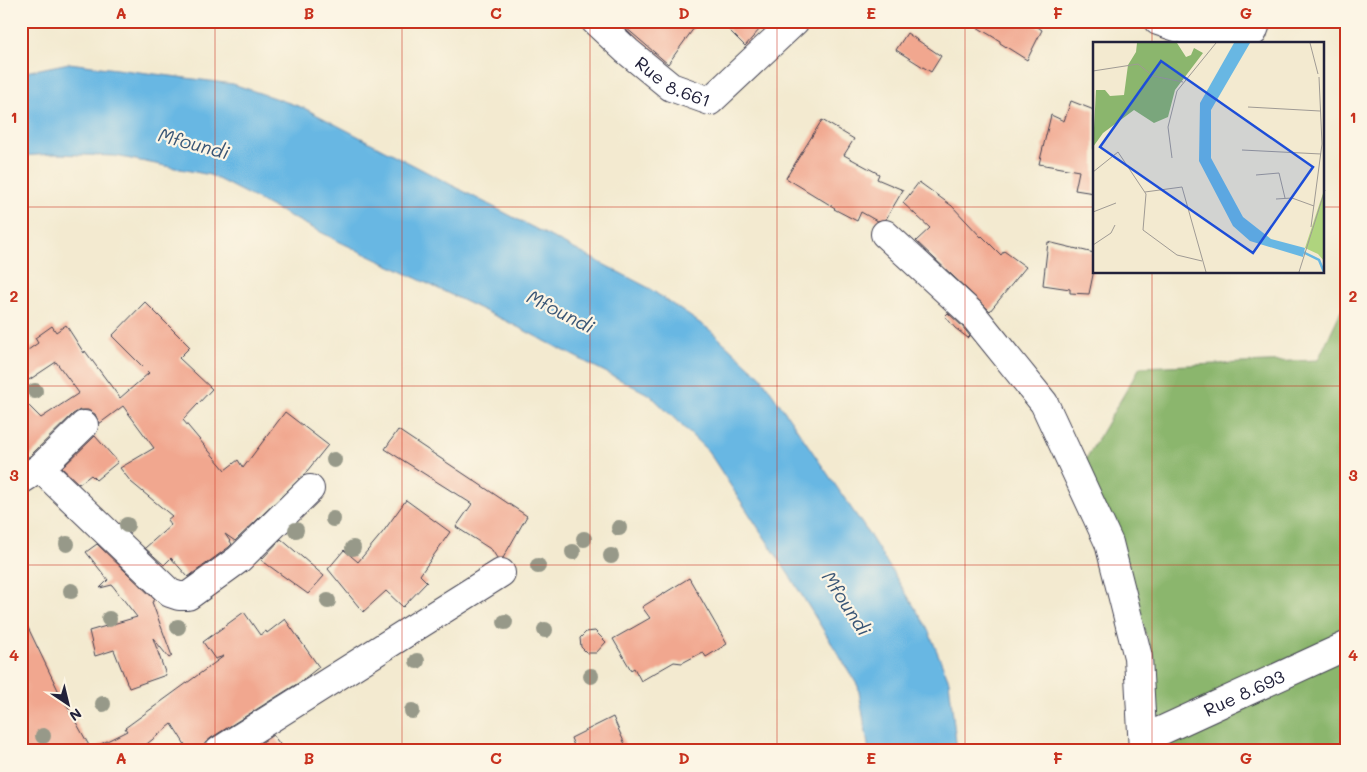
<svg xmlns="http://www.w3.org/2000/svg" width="1367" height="772" font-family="Mali,sans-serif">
<rect width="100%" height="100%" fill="#fcf5e5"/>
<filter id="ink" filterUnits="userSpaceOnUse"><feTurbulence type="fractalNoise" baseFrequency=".02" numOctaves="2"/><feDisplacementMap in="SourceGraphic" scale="10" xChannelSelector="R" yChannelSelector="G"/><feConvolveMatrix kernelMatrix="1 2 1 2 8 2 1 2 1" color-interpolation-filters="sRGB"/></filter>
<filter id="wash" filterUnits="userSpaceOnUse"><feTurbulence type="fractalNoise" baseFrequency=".0096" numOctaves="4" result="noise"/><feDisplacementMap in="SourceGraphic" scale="20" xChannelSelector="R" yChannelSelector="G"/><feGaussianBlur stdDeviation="1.12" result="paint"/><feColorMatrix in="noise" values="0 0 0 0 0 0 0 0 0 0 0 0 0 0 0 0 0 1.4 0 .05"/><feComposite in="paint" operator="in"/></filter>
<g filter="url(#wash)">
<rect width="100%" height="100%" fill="#f3ead0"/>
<polygon fill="#8bb66d" stroke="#566c54" points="1346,300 1346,751 1157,751 1152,654 1121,554 1083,464 1140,367 1318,360"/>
<polygon fill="#68b7e3" stroke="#456c8f" points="69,63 233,84 304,108 647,287 710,330 761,377 867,531 927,627 949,681 957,751 869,751 858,686 793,581 708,451 650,395 506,321 338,241 210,175 116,156 53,154 21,156 21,73"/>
<g id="blocks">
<g fill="#f1a78f">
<polygon points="618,21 699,21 668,64"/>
<polygon points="720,21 767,21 745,46"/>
<polygon points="967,21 1029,21 1042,30 1027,60 1000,43 1000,41"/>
<polygon points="907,33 941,56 931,72 896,50"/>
<polygon points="1071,101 1094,110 1094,193 1075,190 1079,171 1039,164 1051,115 1064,121"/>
<polygon points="822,120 854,139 844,155 879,174 877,179 903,190 886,219 877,221 861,212 857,221 834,209 835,208 786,178"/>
<polygon points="919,182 952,206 981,237 982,236 1001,255 1004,251 1026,267 990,311 916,241 930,228 903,203"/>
<polygon points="1048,242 1094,253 1094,270 1089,294 1070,293 1070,289 1043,285"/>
<polygon points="145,302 190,347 179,358 212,389 183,420 225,470 238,460 243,468 285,412 328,445 303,476 235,541 225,534 232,544 229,547 188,577 171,558 164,565 145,548 171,525 167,520 172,516 131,482 120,468 154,448 123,406 99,424 95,414 88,410 80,410 73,414 30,456 21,461 21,398 41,418 79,393 56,362 29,380 21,368 21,355 38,343 35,338 52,326 56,332 66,325 84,353 85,351 120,398 149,373 112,336"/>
<polygon points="948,313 962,326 970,336 968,338 955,328 945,316"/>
<polygon points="398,430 527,516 503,558 497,558 492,550 456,527 472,504 385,449"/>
<polygon points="95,436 118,462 96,480 91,475 79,484 62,468"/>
<polygon points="406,500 450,532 420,575 427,582 403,607 386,591 363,612 328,569 344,550 358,562 383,532"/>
<polygon points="281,539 324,576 308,594 261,560"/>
<polygon points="97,544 155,600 152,602 172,656 169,658 153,638 166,675 129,688 114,650 95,656 89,631 137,617 112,585 100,588 108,580 86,552"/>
<polygon points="689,578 727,644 706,657 703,652 682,663 674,662 641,681 634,668 631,670 613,639 650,618 642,607"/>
<polygon points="244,612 260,635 266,631 267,633 285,619 319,667 300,682 211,738 205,743 204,751 189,751 172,724 138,751 21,751 21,613 58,690 91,749 127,731 125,728 224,656 215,659 203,642"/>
<polygon points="595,631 606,642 596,653 587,653 581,647 580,638 586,632"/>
<polygon points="613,717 628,751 576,751 571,738"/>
<polygon points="273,735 285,751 249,751"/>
</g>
</g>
</g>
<g filter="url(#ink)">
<use href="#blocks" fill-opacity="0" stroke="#414051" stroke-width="1"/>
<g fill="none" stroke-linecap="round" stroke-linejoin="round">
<g stroke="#414051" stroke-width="30">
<g id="minor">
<path id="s1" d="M595 21 627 51 671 87 710 101 795 21"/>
<polyline points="1158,21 1209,38 1236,42 1253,32 1257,21"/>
<polyline points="885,234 973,315 1044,403 1109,543 1138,657 1143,751"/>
<polyline points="40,468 170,593 179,596 188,596 239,559 310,489"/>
<polyline points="21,480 40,468 84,425"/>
<path id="s2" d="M1143 739 1346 646"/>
<polyline points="219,751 501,573"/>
</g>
</g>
<use href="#minor" stroke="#fff" stroke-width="28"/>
</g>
<g fill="#979989">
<circle cx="35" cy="391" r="8"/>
<circle cx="334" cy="460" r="8"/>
<circle cx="333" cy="519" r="8"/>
<circle cx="127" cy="525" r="8"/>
<circle cx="619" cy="528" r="8"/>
<circle cx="296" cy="530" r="8"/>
<circle cx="584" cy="539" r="8"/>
<circle cx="67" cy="544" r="8"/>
<circle cx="353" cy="548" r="8"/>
<circle cx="573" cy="552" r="8"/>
<circle cx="611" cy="556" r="8"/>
<circle cx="538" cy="566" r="8"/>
<circle cx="71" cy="591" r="8"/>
<circle cx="328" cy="601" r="8"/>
<circle cx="109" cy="619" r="8"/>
<circle cx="505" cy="622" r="8"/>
<circle cx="178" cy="627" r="8"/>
<circle cx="545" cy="630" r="8"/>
<circle cx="417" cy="661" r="8"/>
<circle cx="591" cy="676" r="8"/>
<circle cx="103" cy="704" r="8"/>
<circle cx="412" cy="711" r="8"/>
<circle cx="43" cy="736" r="8"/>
</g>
</g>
<path fill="none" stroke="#c8321e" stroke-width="1" stroke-opacity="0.55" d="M215 21V751M402 21V751M590 21V751M777 21V751M965 21V751M1152 21V44M21 207H1094M1323 207H1346M1152 272V751M21 386H1346M21 565H1346"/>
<g text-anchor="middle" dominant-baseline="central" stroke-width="4.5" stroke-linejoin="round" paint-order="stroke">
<g font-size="18" fill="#22223b" stroke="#fcf5e5">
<text stroke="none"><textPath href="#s1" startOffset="100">Rue 8.661</textPath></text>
<text stroke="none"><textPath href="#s2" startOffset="111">Rue 8.693</textPath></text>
</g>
<g font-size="19" font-style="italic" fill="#3a5676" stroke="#fcf5e5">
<text transform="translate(194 143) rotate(15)">Mfoundi</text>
<text transform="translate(561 311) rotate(27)">Mfoundi</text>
<text transform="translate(847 603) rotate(57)">Mfoundi</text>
</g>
</g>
<g transform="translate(1093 42)">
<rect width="231" height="231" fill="#f3ead0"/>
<path d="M231 148V219L225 212 212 206Z" fill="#afd47e"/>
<path d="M44 1H84L93 15 98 13 101 6 110 11 82 48 75 75 61 81 41 68 10 91 0 105 3 48H12L17 54 31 53 35 23 43 10Z" fill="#8bb66d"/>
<path d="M141 1H157L118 68V116L150 175 178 197 212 206 210 215 157 199 140 184 106 119 107 61Z" fill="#68b7e3"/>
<path fill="none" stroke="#68b7e3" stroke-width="2.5" d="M208 209 226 218 231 230"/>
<path fill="none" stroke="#9f9a94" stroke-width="1" d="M217 1 225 32M0 29 45 22 60 34 90 40M155 65 227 69M149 108 228 112M79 116 75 85 84 49 123 1M0 130 25 110 53 152 50 188 84 213 109 219M163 133 186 131 192 156M52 150 89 145 113 230M183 157 199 156 221 164M0 170 23 161M218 185 229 102 226 35M0 203 18 191 22 183M206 230 232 148"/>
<path fill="#1d4ed8" fill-opacity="0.15" stroke="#1d4ed8" stroke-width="2.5" d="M68 19 220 125 160 211 7 105Z"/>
<rect width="231" height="231" fill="none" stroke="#22223b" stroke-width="2.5"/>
</g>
<rect width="1367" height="772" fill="none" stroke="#fcf5e5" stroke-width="55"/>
<g transform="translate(68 704) rotate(145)" stroke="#fcf5e5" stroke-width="4" paint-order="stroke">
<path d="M0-4L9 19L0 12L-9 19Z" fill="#22223b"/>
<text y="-8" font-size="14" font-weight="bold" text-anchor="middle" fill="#22223b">N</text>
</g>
<rect x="28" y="28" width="1312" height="716" fill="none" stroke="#c8321e" stroke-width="2"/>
<g font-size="16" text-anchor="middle" font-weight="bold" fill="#c8321e">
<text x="121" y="19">A</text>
<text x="309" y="19">B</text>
<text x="496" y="19">C</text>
<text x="684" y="19">D</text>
<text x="871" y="19">E</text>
<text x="1058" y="19">F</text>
<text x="1246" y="19">G</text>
<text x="14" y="123">1</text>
<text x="1353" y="123">1</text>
<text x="14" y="302">2</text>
<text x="1353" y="302">2</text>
<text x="14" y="481">3</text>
<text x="1353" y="481">3</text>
<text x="14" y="661">4</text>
<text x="1353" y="661">4</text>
<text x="121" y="764">A</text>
<text x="309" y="764">B</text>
<text x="496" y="764">C</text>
<text x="684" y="764">D</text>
<text x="871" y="764">E</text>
<text x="1058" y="764">F</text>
<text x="1246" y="764">G</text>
</g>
</svg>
